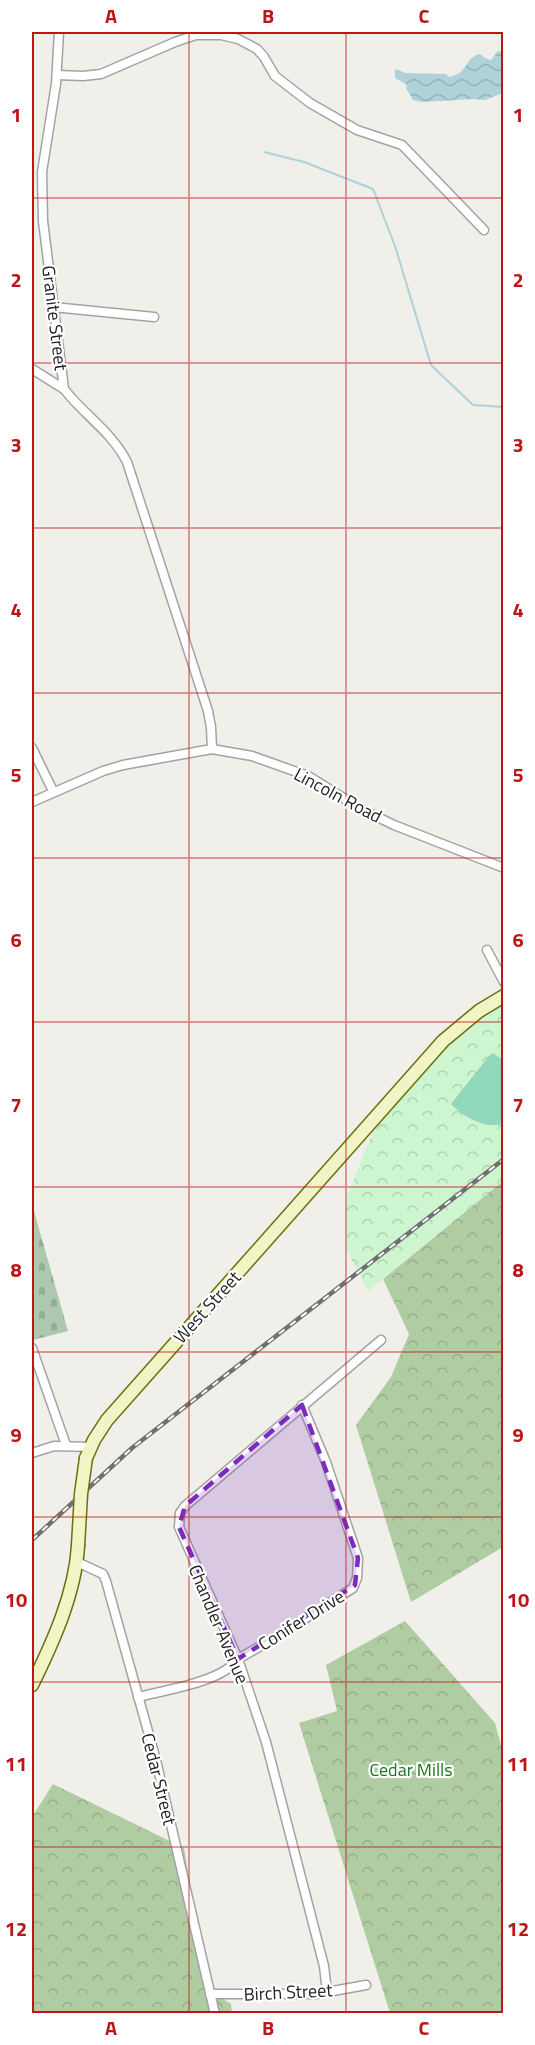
<svg xmlns="http://www.w3.org/2000/svg" width="535" height="2045" font-family="'Titillium Web',sans-serif">
<defs>
<pattern id="forest-crowns" width="20" height="18" patternUnits="userSpaceOnUse" patternTransform="scale(1.5)"><rect width="20" height="18" fill="#afcca3"/><path d="M2 6a3 3 0 1 1 6 0M12 15a3 3 0 1 1 6 0" fill="none" stroke="#96af8c"/></pattern>
<pattern id="cemetery-stones" width="16" height="16" patternUnits="userSpaceOnUse" patternTransform="scale(1.5)"><rect width="16" height="16" fill="#adc8b1"/><path d="M2 7V4a2 2 0 0 1 4 0v3zM10 15v-3a2 2 0 0 1 4 0v3z" fill="#95ac98"/></pattern>
<pattern id="park-crowns" width="20" height="18" patternUnits="userSpaceOnUse" patternTransform="scale(1.5)"><rect width="20" height="18" fill="#cdf5cf"/><path d="M2 6a3 3 0 1 1 6 0M12 15a3 3 0 1 1 6 0" fill="none" stroke="#b0d2b1"/></pattern>
<pattern id="water-waves" width="16" height="10" patternUnits="userSpaceOnUse" patternTransform="scale(1.5)"><rect width="16" height="10" fill="#afd1da"/><path d="M0 5q4-4 8 0t8 0" fill="none" stroke="#96b3bb"/></pattern>
</defs>
<rect width="100%" height="100%" fill="#f1efea"/>
<g fill="url(#forest-crowns)">
<polygon points="503,1181 503,1547 411,1602 356,1425 391,1377 409,1334 383,1279"/>
<polygon points="405,1621 495,1723 503,1753 503,2013 390,2013 299,1723 337,1711 326,1665"/>
<polygon points="53,1784 184,1848 206,1988 231,2004 232,2013 32,2014 32,1817"/>
</g>
<polygon fill="url(#cemetery-stones)" points="32,1204 68,1331 33,1340 32,1334"/>
<polygon fill="url(#park-crowns)" points="503,1002 503,1181 368,1291 346,1249 346,1199 384,1103 444,1038"/>
<path fill="#90d7bb" d="M493 1053 503 1060V1124C484 1129 464 1117 451 1104L489 1056Z"/>
<path fill="url(#water-waves)" d="M498 51 503 52V93L485 100 475 99 422 102 413 100 406 88 407 85 395 78V69L406 73 446 74 449 77C468 74 464 58 480 54L485 58 491 60Z"/>
<g fill="none" stroke-linecap="round" stroke-linejoin="round">
<polyline stroke="#afd1da" stroke-width="2" points="264,152 304,162 373,189 395,246 431,365 473,405 504,407"/>
<g stroke="#a3a3a3" stroke-width="11">
<g id="street">
<path d="M59 32 56 84 42 172 43 221 64 389C84 415 112 432 127 462L208 711 211 727 212 749"/>
<polyline points="57,75 83,76 101,74 175,42 196,35 221,35 238,39 257,49 264,57 275,76 310,103 357,130 402,145 484,230"/>
<polyline points="53,307 154,317"/>
<polyline points="32,369 64,389"/>
<polyline points="32,748 53,791"/>
<polyline points="32,802 103,771 123,765 212,749 252,756 308,776 361,809 394,825 504,868"/>
<polyline points="487,950 504,982"/>
<polyline points="32,1348 66,1445"/>
<polyline points="32,1453 54,1446 91,1447"/>
<polyline points="77,1562 103,1574 106,1581 156,1760 215,2014"/>
<path d="M138 1697C165 1690 222 1682 238 1659L278 1636 353 1588 357 1578 358 1558 326 1462 302 1405"/>
<polyline points="327,1992 324,1966 266,1742 238,1659 179,1527 180,1513 185,1506 381,1340"/>
<polyline points="210,1994 316,1994 366,1985"/>
</g>
</g>
<g stroke="#687111" stroke-width="15">
<g id="secondary">
<polyline points="86,1458 94,1440 107,1420 443,1041 479,1011 504,996"/>
<path d="M32 1685C53 1642 75 1594 78 1546"/>
</g>
</g>
<use href="#street" stroke="#fff" stroke-width="8"/>
<use href="#secondary" stroke="#f2f4c5" stroke-width="12"/>
<g stroke="#707070" stroke-width="4.5">
<polyline id="rail" points="32,1540 132,1448 504,1159"/>
</g>
<use href="#rail" stroke="#fff" stroke-width="2" stroke-dasharray="7" stroke-linecap="butt"/>
<g stroke="#687111" stroke-width="15" stroke-linecap="butt">
<polyline id="secondary-bridge" points="78,1546 81,1494 86,1458"/>
</g>
<use href="#secondary-bridge" stroke="#f2f4c5" stroke-width="12"/>
</g>
<path fill="#7b2cbf" fill-opacity="0.2" stroke="#7b2cbf" stroke-width="4.5" stroke-dasharray="12 8" stroke-linejoin="round" d="M302 1405 358 1558 355 1585 238 1659 179 1527 185 1506Z"/>
<path fill="none" stroke="#bf1517" stroke-width="1.5" stroke-opacity="0.55" d="M189 32V2014M346 32V2014M32 198H504M32 363H504M32 528H504M32 693H504M32 858H504M32 1022H504M32 1187H504M32 1352H504M32 1517H504M32 1682H504M32 1847H504"/>
<g text-anchor="middle" dominant-baseline="central" stroke-width="4.5" stroke-linejoin="round" paint-order="stroke">
<g font-size="18" fill="#222" stroke="#fff">
<text transform="translate(55 318) rotate(83)">Granite Street</text>
<text transform="translate(338 795) rotate(28)">Lincoln Road</text>
<text transform="translate(207 1307) rotate(-48)">West Street</text>
<text transform="translate(301 1620) rotate(-32)">Conifer Drive</text>
<text transform="translate(219 1624) rotate(67)">Chandler Avenue</text>
<text transform="translate(159 1779) rotate(76)">Cedar Street</text>
<text transform="translate(288 1992) rotate(-3)">Birch Street</text>
</g>
<g font-size="18" fill="#18781e" stroke="#fff">
<text x="411" y="1769">Cedar Mills</text>
</g>
</g>
<rect width="535" height="2045" fill="none" stroke="#ffffff" stroke-width="66"/>
<rect x="33" y="33" width="469" height="1979" fill="none" stroke="#bf1517" stroke-width="2"/>
<g font-size="20" text-anchor="middle" font-weight="bold" fill="#bf1517">
<text x="111" y="23">A</text>
<text x="268" y="23">B</text>
<text x="424" y="23">C</text>
<text x="16" y="122">1</text>
<text x="518" y="122">1</text>
<text x="16" y="287">2</text>
<text x="518" y="287">2</text>
<text x="16" y="452">3</text>
<text x="518" y="452">3</text>
<text x="16" y="617">4</text>
<text x="518" y="617">4</text>
<text x="16" y="782">5</text>
<text x="518" y="782">5</text>
<text x="16" y="947">6</text>
<text x="518" y="947">6</text>
<text x="16" y="1112">7</text>
<text x="518" y="1112">7</text>
<text x="16" y="1277">8</text>
<text x="518" y="1277">8</text>
<text x="16" y="1442">9</text>
<text x="518" y="1442">9</text>
<text x="16" y="1607">10</text>
<text x="518" y="1607">10</text>
<text x="16" y="1771">11</text>
<text x="518" y="1771">11</text>
<text x="16" y="1936">12</text>
<text x="518" y="1936">12</text>
<text x="111" y="2035">A</text>
<text x="268" y="2035">B</text>
<text x="424" y="2035">C</text>
</g>
</svg>
